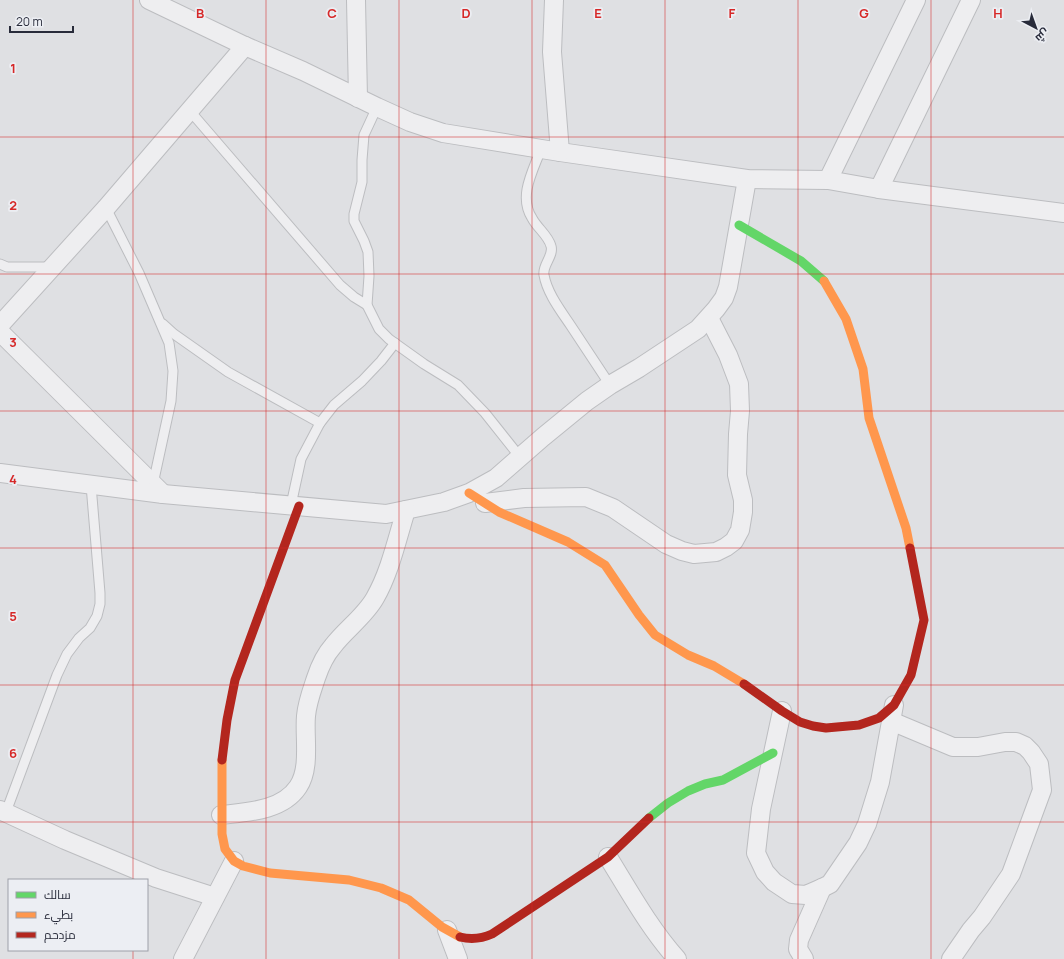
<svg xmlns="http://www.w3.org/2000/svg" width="1064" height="959" font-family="Manrope,Cairo,sans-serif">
<rect width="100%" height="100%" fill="#dfe0e3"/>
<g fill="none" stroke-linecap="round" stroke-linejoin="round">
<g stroke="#bcbdc0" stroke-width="11">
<g id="lane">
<polyline points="377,107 364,135 362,160 362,182 354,214 354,221 364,241 368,252 369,276 367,305 379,329 389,339 424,364 458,385 485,413 520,457"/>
<polyline points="190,111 340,285 354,297 367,305"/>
<path d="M541 149C533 171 518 196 532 218 537 228 548 235 551 246 554 256 542 265 544 275 547 293 561 311 571 326 584 346 597 365 610 385"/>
<polyline points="106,208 139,273 169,343 173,371 171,401 153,484"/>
<polyline points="0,264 7,267 52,267"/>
<polyline points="163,324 174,334 228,372 320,423"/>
<polyline points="291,505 301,459 320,423 334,405 362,381 381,361 395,343"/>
<polyline points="6,812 57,675 67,654 79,638 90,628 97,616 100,604 100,593 91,485"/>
</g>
</g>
<g stroke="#bcbdc0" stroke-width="20">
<g id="street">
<polyline points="149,0 245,46 303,71 377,107 410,122 443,133 560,152 747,179 828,180 879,189 1064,213"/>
<polyline points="356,0 358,98"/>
<polyline points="554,0 552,52 560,152"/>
<polyline points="828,180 916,0"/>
<polyline points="879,189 971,0"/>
<polyline points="0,325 106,208 245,46"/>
<polyline points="0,332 163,494"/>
<polyline points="0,473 163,494 386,514 444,502 469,493 496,478 543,437 587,401 610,385 639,368 698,329 716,309 724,298 728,287 747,179"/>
<polyline points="485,503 524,498 586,497 613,508 666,544 682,551 694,554 716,552 726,547 734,541 740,530 743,512 743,500 737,475 738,434 740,411 739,384 728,355 709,318"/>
<polyline points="782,711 761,809 756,853 765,872 774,882 792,894 806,895 822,888 830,884 858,843 867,824 880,782 894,705"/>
<polyline points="891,721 953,747 978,747 1005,742 1016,742 1025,746 1031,752 1039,764 1042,790 1011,874 982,917 971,930 951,959"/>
<polyline points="0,810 65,840 156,878 215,897"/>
<path d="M221 815C247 812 282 811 298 787 311 768 304 737 306 716 307 703 312 690 316 678 320 666 325 655 333 646 345 630 365 616 375 598 390 572 397 539 406 510"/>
<path d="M608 857C629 891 650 929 677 959"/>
<polyline points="447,930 458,959"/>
<polyline points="183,959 234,861"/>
<polyline points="804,959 798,949 799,940 822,888"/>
</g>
</g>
<use href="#lane" stroke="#eeeef0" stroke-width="9"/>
<use href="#street" stroke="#eeeef0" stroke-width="18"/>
<g stroke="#63d668" stroke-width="9">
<polyline points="739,225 801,261 824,281"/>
<polyline points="649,818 668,803 688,791 705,784 723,780 773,753"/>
</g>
<g stroke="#ff974d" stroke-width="9">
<polyline points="824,281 846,319 863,369 869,418 906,528 910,548"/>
<polyline points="469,493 499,512 568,542 605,565 639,615 655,635 688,655 714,666 744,684"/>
<polyline points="222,760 222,834 225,849 234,861 243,866 270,873 349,880 381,888 409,900 442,927 460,937"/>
</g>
<g stroke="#b3261e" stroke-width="9">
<polyline points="744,684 782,711 800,722 813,726 826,728 859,725 879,718 894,705 911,675 924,620 910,548"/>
<polyline points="222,760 227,720 235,680 299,506"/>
<path d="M460 937C472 940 481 939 492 934L608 857 649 818"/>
</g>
</g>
<path fill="none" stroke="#d62828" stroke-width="1" stroke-opacity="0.55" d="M133 0V880M266 0V959M399 0V959M532 0V959M665 0V959M798 0V959M931 0V959M0 137H1064M0 274H1064M0 411H1064M0 548H1064M0 685H1064M0 822H1064M133 950V959"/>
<g font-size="13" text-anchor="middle" font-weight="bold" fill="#d62828" stroke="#eceef3" stroke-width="3.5" stroke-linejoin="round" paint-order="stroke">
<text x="200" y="18">B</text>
<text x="332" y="18">C</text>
<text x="466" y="18">D</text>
<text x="598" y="18">E</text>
<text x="732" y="18">F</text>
<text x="864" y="18">G</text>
<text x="998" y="18">H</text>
<text x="13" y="73">1</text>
<text x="13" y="210">2</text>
<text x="13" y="347">3</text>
<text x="13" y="484">4</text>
<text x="13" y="621">5</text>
<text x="13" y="758">6</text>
</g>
<rect x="8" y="879" width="140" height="72" fill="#eceef3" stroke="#9ea0a9"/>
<rect x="16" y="892" width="20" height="6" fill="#63d668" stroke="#9ea0a9"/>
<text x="44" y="899" font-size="12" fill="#282b3a">سالك</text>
<rect x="16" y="912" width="20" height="6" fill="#ff974d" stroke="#9ea0a9"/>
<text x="44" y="919" font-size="12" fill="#282b3a">بطيء</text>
<rect x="16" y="932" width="20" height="6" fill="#b3261e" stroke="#9ea0a9"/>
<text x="44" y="939" font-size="12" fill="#282b3a">مزدحم</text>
<g transform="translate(1036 28) rotate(139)" stroke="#eceef3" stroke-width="3" paint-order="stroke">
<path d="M0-3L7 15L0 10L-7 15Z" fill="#282b3a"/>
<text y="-6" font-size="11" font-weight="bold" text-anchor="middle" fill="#282b3a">ش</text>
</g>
<path d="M10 26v6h63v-6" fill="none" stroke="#282b3a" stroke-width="2"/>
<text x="16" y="26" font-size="12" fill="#282b3a" stroke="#eceef3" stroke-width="3" paint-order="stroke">20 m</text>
</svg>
